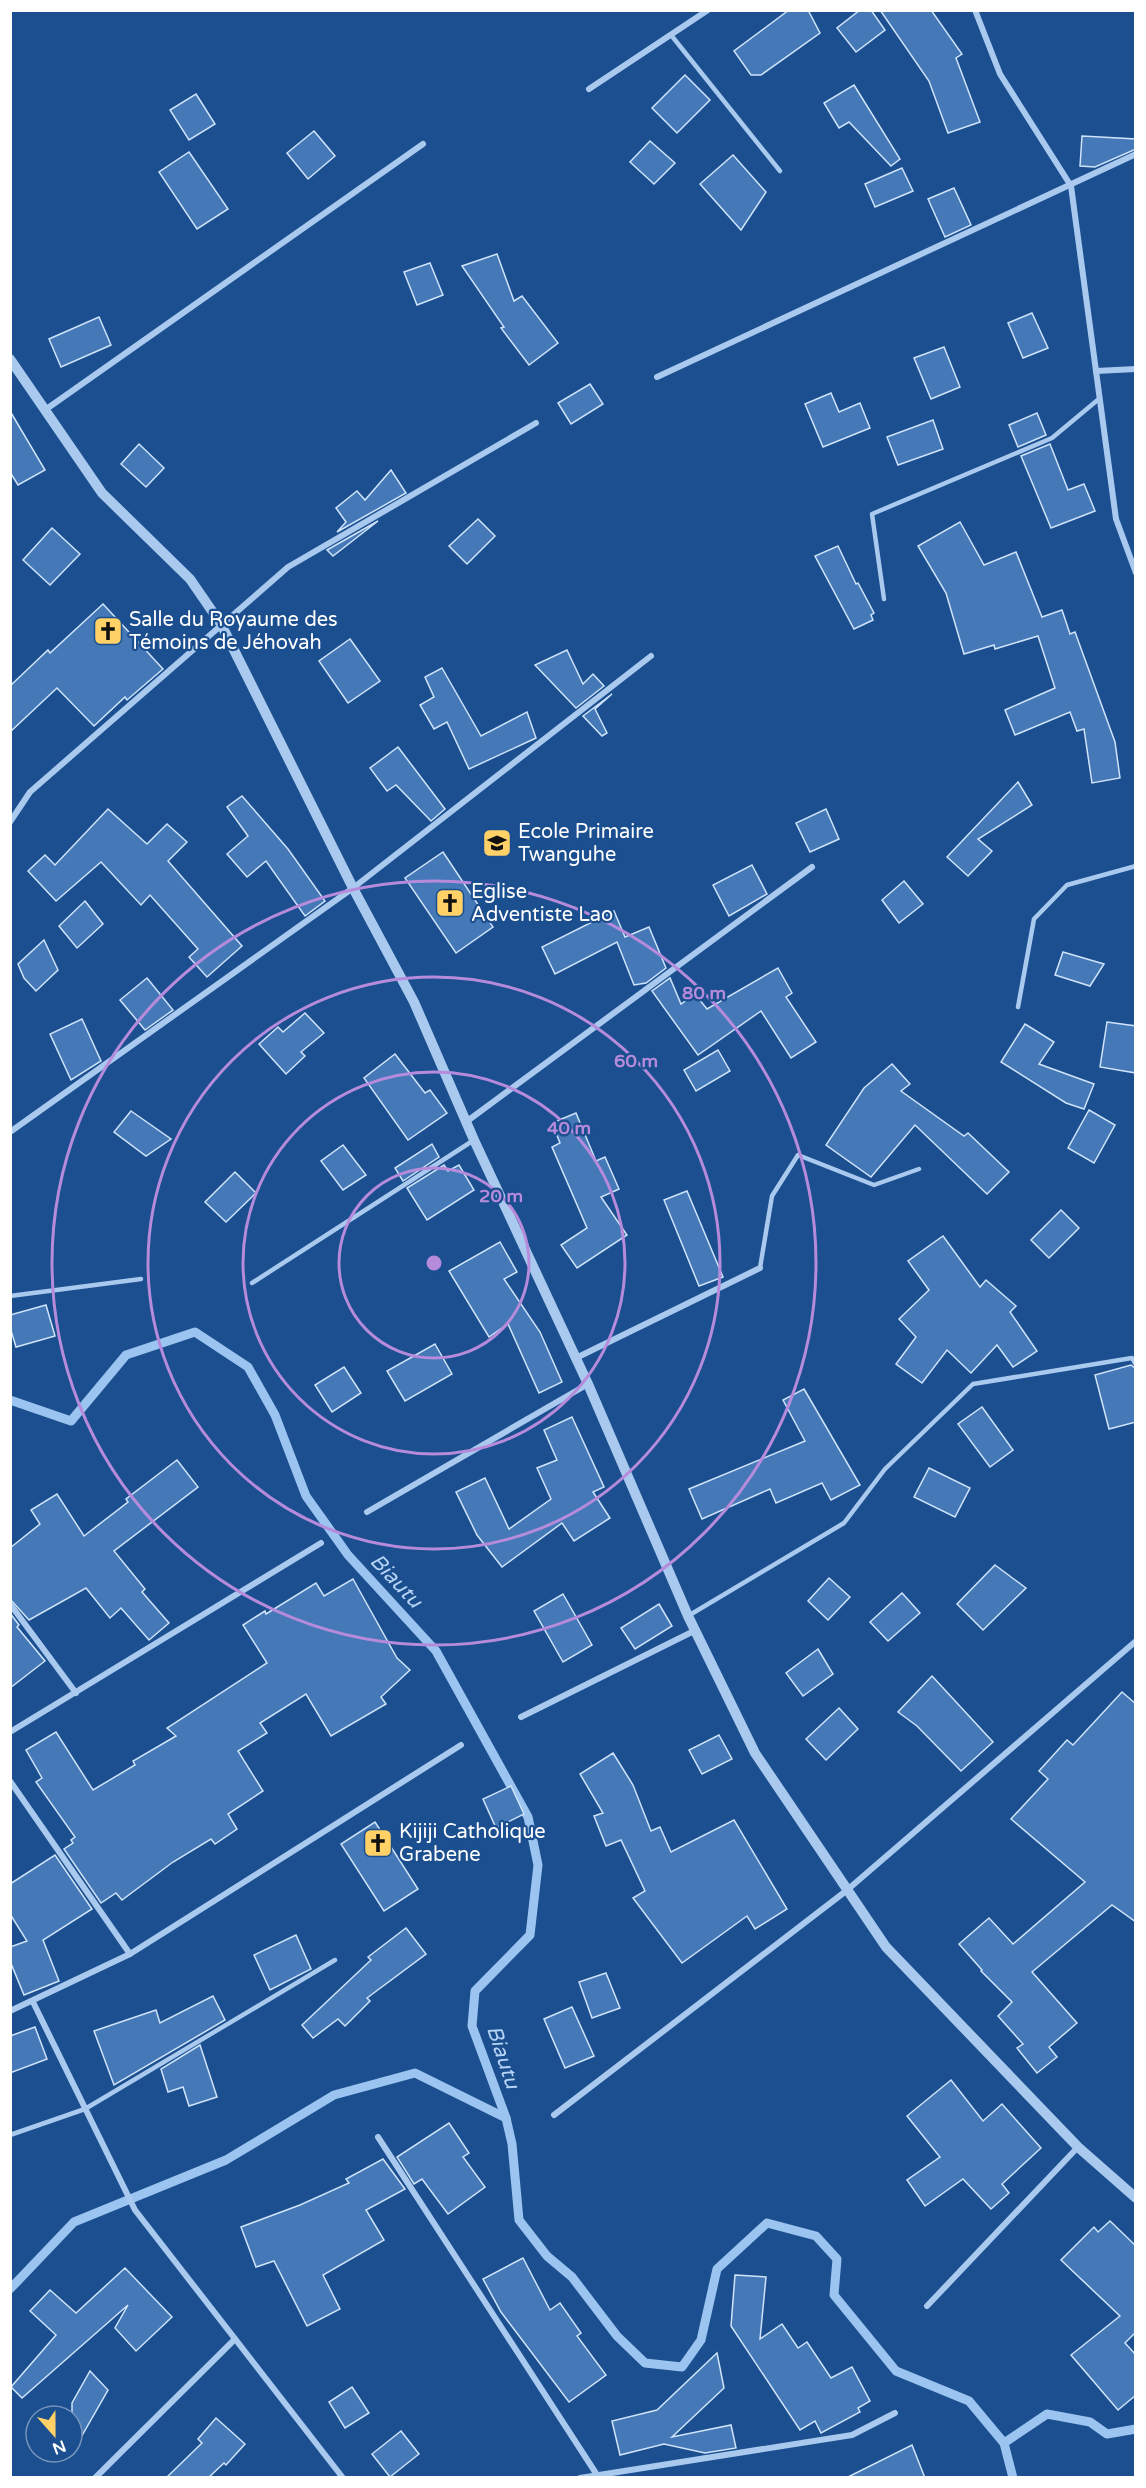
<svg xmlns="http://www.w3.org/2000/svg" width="1146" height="2488" font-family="'Varela Round',sans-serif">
<rect width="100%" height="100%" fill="#1b4f8f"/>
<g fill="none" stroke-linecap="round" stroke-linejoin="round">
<g stroke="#9cc4f0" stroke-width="9">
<polyline points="10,1400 71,1421 126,1355 195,1332 248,1367 275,1415 306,1496 348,1555 436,1651 528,1817 538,1865 530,1935 475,1991 472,2026 506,2118 512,2144 519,2220 547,2256 572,2277 617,2336 645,2363 682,2367 701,2340 717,2269 767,2223 816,2236 837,2259 834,2295 896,2371 969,2401 1004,2443 1013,2478"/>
<polyline points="10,2289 74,2222 226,2160 334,2095 415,2073 506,2118"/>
<polyline points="1004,2443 1047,2414 1090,2422 1107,2434 1136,2429"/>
</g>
</g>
<g fill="#4478b7" stroke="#cfe3fa" stroke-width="1.5">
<polygon points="789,10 808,10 820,33 761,75 751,75 734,51"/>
<polygon points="860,10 871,10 885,30 856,52 837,28"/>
<polygon points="880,10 931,10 962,54 956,58 980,122 948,133 929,81"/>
<polygon points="685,75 710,100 677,133 652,108"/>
<polygon points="854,85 900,159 891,166 849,122 839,128 824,103"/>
<polygon points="196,94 215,124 189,140 170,110"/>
<polygon points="314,131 335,156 308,179 287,153"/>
<polygon points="1082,136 1136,139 1136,149 1095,167 1080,166"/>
<polygon points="650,141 675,163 654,184 630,162"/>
<polygon points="189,152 228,209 197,229 159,172"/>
<polygon points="733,155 766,192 741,230 700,184"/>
<polygon points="902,168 913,191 875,207 865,184"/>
<polygon points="954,188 971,225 945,237 928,199"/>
<polygon points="497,254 514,301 522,296 558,343 529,365 501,328 504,327 462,266"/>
<polygon points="430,263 443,295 417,305 404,272"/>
<polygon points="1032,313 1048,348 1023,358 1008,323"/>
<polygon points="99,317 111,345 61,367 49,339"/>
<polygon points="944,347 960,387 931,399 914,358"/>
<polygon points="590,384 603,404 571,424 558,403"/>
<polygon points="831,393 839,412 860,403 870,428 823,447 805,404"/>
<polygon points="10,411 45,470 18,485 10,472"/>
<polygon points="1037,413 1046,435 1018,447 1009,425"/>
<polygon points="933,420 943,449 898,465 887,437"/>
<polygon points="139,444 164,468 146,487 121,464"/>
<polygon points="1050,444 1068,490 1084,484 1095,511 1051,528 1021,456"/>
<polygon points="391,470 406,493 337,532 346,522 336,508 357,491 365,500"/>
<polygon points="478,519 495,536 467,564 449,546"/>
<polygon points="378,521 333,556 327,550"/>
<polygon points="960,522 984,565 1016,552 1042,617 1062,610 1070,634 1075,632 1115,742 1120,778 1092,783 1084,729 1077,731 1070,712 1015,735 1005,710 1055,688 1038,636 995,649 994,645 964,654 946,593 918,546"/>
<polygon points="52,528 80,554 50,585 23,560"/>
<polygon points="838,546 856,584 858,583 874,613 871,615 873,620 854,629 815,556"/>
<polygon points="103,604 163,669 127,700 125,697 94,726 57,688 10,732 10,686 48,650 50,653"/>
<polygon points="350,639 380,681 348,703 319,661"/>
<polygon points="567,650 583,684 593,674 604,686 576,708 535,665"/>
<polygon points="442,668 481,736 527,712 536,738 469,769 447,722 434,729 420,705 434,697 425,677"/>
<polygon points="612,694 595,709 607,733 602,736 583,716"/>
<polygon points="398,747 445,809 431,821 396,785 387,791 370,768"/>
<polygon points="1018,782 1032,805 978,839 992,851 968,876 947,857"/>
<polygon points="242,796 288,849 325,901 305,916 266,861 247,877 227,854 248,836 227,807"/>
<polygon points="108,809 147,844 167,824 187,842 168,861 242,946 207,977 189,957 198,949 150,895 141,905 101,862 56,901 28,871 45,855 55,865"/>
<polygon points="826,809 839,839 810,852 796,823"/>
<polygon points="443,852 493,927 456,953 405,878"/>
<polygon points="752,865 767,894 729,916 713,885"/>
<polygon points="904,881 923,904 899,923 882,900"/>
<polygon points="85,901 103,924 77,948 59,926"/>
<polygon points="614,911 625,937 649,927 666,968 646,983 634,985 617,942 555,974 542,947"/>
<polygon points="44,940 58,970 36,991 24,978 18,964"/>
<polygon points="1063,952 1104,964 1090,986 1055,975"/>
<polygon points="778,968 792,993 786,997 816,1042 791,1058 761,1011 698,1055 652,991 670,978 681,1004 695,994 707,1009"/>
<polygon points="147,978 173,1010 145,1030 120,1000"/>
<polygon points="305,1013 324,1033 301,1052 305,1056 286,1074 259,1044 278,1027 283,1032"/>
<polygon points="82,1019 101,1061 71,1080 50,1034"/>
<polygon points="1107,1022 1136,1026 1136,1073 1100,1067"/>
<polygon points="1025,1024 1054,1042 1039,1064 1094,1084 1084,1109 1066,1103 1001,1062"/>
<polygon points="718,1050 730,1071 696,1091 684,1070"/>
<polygon points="395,1054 425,1093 430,1090 447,1113 408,1140 364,1078"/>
<polygon points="892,1064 910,1084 901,1091 964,1136 968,1133 1009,1172 987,1194 915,1125 871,1177 826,1145 864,1088"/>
<polygon points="1089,1110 1115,1125 1094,1163 1068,1148"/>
<polygon points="131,1111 171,1139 146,1156 114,1132"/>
<polygon points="576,1113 596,1161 605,1157 619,1189 601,1197 627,1235 577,1268 561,1245 587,1228 552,1147 560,1143 552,1123"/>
<polygon points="432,1144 439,1157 403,1181 395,1168"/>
<polygon points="343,1145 366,1175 343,1190 321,1161"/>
<polygon points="444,1165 448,1171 459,1165 474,1190 427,1220 407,1188"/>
<polygon points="235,1172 256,1193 226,1222 205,1202"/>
<polygon points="687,1191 723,1277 699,1286 664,1200"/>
<polygon points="1061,1210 1079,1228 1049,1258 1031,1240"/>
<polygon points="943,1236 980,1287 986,1280 1016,1306 1010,1312 1037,1351 1013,1367 997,1345 971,1373 947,1350 922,1383 896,1364 916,1337 899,1319 929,1290 908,1261"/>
<polygon points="500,1242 517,1272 504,1279 540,1332 562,1382 539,1393 508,1324 489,1337 449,1271"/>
<polygon points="46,1305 55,1336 16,1347 10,1327 10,1315"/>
<polygon points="435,1344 452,1374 405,1401 387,1371"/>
<polygon points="1131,1365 1136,1369 1136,1422 1109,1429 1095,1375"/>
<polygon points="344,1367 361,1393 332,1412 315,1385"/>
<polygon points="804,1389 860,1485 831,1500 822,1483 776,1503 770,1489 702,1519 689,1489 805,1441 783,1400"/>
<polygon points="982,1407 1013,1450 990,1467 958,1424"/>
<polygon points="572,1417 604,1487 593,1492 610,1518 574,1541 562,1523 502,1567 477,1535 456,1492 485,1478 509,1529 551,1499 537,1468 557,1460 544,1430"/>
<polygon points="177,1460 198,1487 114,1551 145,1589 142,1592 169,1623 149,1640 121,1608 110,1618 86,1588 29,1620 10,1599 10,1548 40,1524 31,1510 57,1494 84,1536 128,1502 126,1499"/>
<polygon points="929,1468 970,1488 955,1517 914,1497"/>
<polygon points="995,1565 1026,1588 983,1630 957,1604"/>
<polygon points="829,1578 850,1597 828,1620 808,1601"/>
<polygon points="353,1579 397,1658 410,1670 381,1697 386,1704 331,1736 306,1694 260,1723 267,1733 238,1751 263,1791 228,1814 237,1829 215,1844 211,1839 173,1862 122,1900 116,1893 101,1903 64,1849 73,1843 71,1840 75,1837 36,1782 42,1778 26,1750 56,1732 93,1790 135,1765 133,1761 176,1736 167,1728 267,1663 243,1625 265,1611 266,1614 316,1583 324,1596"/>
<polygon points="902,1593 920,1613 888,1641 870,1622"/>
<polygon points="563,1594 592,1645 563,1662 534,1611"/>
<polygon points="659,1604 672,1626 635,1649 621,1628"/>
<polygon points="10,1613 19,1625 17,1627 45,1661 10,1688"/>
<polygon points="818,1649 833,1674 803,1696 786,1673"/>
<polygon points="932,1676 993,1742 961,1771 917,1726 898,1712"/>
<polygon points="1122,1692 1136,1704 1136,1922 1112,1905 1032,1972 1077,2023 1049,2047 1057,2057 1037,2073 1017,2048 1023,2044 998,2016 1012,2002 981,1971 982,1970 959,1944 989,1918 1013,1944 1085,1882 1011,1819 1048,1779 1039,1771 1067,1740 1073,1745"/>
<polygon points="839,1708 858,1729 826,1760 806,1739"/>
<polygon points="719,1735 732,1759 702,1774 689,1750"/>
<polygon points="613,1753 633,1785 651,1831 660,1827 671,1852 734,1820 787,1909 755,1929 747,1916 682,1963 633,1898 645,1891 621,1840 606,1846 594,1816 603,1813 580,1774"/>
<polygon points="511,1786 524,1814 496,1828 483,1799"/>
<polygon points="375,1822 418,1889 384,1911 341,1844"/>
<polygon points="55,1855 92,1909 43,1940 59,1981 24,1995 10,1961 10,1947 27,1941 10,1914 10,1884"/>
<polygon points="406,1928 426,1954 367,1998 370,2001 345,2026 338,2019 313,2038 302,2025 371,1960 368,1957"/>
<polygon points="296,1935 311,1969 270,1990 254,1955"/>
<polygon points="606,1973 620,2008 592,2018 579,1982"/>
<polygon points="213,1996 225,2020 114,2085 94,2031 156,2010 160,2023"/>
<polygon points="572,2007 594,2056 565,2068 544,2019"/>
<polygon points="35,2027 47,2059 10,2073 10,2036"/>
<polygon points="200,2045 217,2097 189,2106 183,2087 168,2092 161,2069"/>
<polygon points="951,2080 983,2121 1002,2104 1041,2148 1002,2184 1009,2193 991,2209 963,2179 925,2206 907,2180 940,2157 907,2116"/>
<polygon points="449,2123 469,2153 463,2157 485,2187 448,2214 422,2179 414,2184 397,2157"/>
<polygon points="383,2159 405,2189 366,2210 384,2240 323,2275 340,2309 307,2326 274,2261 256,2267 241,2227 300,2205 349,2183 346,2179"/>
<polygon points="1110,2221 1136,2246 1136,2332 1125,2343 1136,2355 1136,2395 1118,2410 1071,2355 1120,2316 1061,2260 1094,2227 1098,2232"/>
<polygon points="523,2258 550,2310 560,2303 581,2333 577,2336 606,2375 569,2402 501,2312 483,2279"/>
<polygon points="125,2268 172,2317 136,2351 115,2328 128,2305 22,2398 11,2387 56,2335 30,2311 50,2290 76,2313"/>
<polygon points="735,2275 766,2277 760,2339 782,2324 798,2348 807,2342 831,2378 852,2367 870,2401 858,2408 860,2412 821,2433 815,2421 800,2430 731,2326"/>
<polygon points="717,2353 724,2388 672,2437 731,2425 736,2448 705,2453 664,2444 620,2455 612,2421 657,2410"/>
<polygon points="90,2371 108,2390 72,2453 72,2403"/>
<polygon points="352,2387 369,2413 345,2428 329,2402"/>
<polygon points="216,2418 245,2444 226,2465 224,2463 208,2478 166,2478 202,2443 198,2439"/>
<polygon points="401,2431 419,2454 390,2477 372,2454"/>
<polygon points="912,2445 925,2478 846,2478"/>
</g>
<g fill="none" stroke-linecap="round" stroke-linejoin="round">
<g stroke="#a9c9ee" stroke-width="4.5">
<polyline points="671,35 780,171"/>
<polyline points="884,599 872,514 1052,438 1100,398"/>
<polyline points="1018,1007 1034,919 1067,885 1136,866"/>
<polyline points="760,1268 772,1196 798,1155 874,1185 919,1169"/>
<polyline points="252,1283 474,1140"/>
<polyline points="10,1296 141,1279"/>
<polyline points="688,1616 844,1523 885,1469 973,1384 1132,1358 1136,1365"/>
<polyline points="10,2135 85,2109 335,1960"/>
</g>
<g stroke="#a9c9ee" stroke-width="6">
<polyline points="975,10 1000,74 1071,186 1116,519 1136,573"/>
<polyline points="589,89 708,10"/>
<polyline points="1096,371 1136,369"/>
<polyline points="657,377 1136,154"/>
<polyline points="45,410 423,144"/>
<polyline points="10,822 30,792 288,567 536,423"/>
<polyline points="466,1122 812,867"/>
<polyline points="10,1132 353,888 651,656"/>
<polyline points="576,1358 760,1268"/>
<polyline points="367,1512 588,1384"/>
<polyline points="10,1604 76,1693"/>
<polyline points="521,1717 696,1630"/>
<polyline points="10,1732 321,1543"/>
<polyline points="10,1781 130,1954"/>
<polyline points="33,2002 135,2210 343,2478"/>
<polyline points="10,2011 130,1954 461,1745"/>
<polyline points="554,2115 846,1891 1136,1641"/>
<polyline points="378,2137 599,2478"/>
<polyline points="927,2306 1078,2147"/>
<polyline points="95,2478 235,2339"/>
<polyline points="580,2478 852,2435 895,2413"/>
</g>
<polyline stroke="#a9c9ee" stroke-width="10" points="10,359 102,493 190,579 221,624 353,888 414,1002 474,1140 588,1384 688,1616 755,1753 886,1947 1078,2147 1136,2198"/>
</g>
<g fill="none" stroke="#b68bdc" stroke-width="3">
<circle cx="434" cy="1263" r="95"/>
<circle cx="434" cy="1263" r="191"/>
<circle cx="434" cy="1263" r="286"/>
<circle cx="434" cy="1263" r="382"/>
</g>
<defs>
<g id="church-square" transform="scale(1.5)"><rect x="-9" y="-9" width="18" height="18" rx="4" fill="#ffd166" stroke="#1b4f8f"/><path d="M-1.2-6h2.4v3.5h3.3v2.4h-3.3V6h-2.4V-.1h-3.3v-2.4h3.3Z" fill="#111"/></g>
<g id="school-square" transform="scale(1.5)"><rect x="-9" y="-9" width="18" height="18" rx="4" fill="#ffd166" stroke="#1b4f8f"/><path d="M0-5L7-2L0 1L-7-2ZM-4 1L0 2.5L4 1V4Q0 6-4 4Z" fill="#111"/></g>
</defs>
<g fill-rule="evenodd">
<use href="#church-square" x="108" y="631"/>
<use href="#school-square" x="497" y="843"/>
<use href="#church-square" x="450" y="903"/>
<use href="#church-square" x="378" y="1843"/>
</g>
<g text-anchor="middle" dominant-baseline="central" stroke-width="4.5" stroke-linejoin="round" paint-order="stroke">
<g font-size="20" fill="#fff" stroke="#1b4f8f" text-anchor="start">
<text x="129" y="620">Salle du Royaume des<tspan x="129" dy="23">Témoins de Jéhovah</tspan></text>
<text x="518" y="832">Ecole Primaire<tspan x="518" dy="23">Twanguhe</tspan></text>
<text x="471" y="892">Eglise<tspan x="471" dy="23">Adventiste Lao</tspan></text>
<text x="399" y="1832">Kijiji Catholique<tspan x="399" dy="23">Grabene</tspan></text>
</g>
<g font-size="21" font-style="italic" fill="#b5d3f5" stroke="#1b4f8f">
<text transform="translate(396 1581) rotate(47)">Biautu</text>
<text transform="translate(503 2057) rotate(72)">Biautu</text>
</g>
</g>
<circle cx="434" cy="1263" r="9" fill="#b68bdc" stroke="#1b4f8f" stroke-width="3"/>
<g font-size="18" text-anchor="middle" font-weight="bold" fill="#b68bdc" stroke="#1b4f8f" stroke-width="4.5" stroke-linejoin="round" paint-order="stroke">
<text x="704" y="999">80 m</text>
<text x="636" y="1067">60 m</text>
<text x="569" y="1134">40 m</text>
<text x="501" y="1202">20 m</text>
</g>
<rect width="1146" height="2488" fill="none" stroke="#ffffff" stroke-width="24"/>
<g transform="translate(54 2434) rotate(159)"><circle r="28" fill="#1b4f8f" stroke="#7695bc" stroke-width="1.5"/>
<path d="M0-4.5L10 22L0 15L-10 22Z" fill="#ffd166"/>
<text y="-9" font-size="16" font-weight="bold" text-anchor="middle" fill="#ffffff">N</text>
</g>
</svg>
